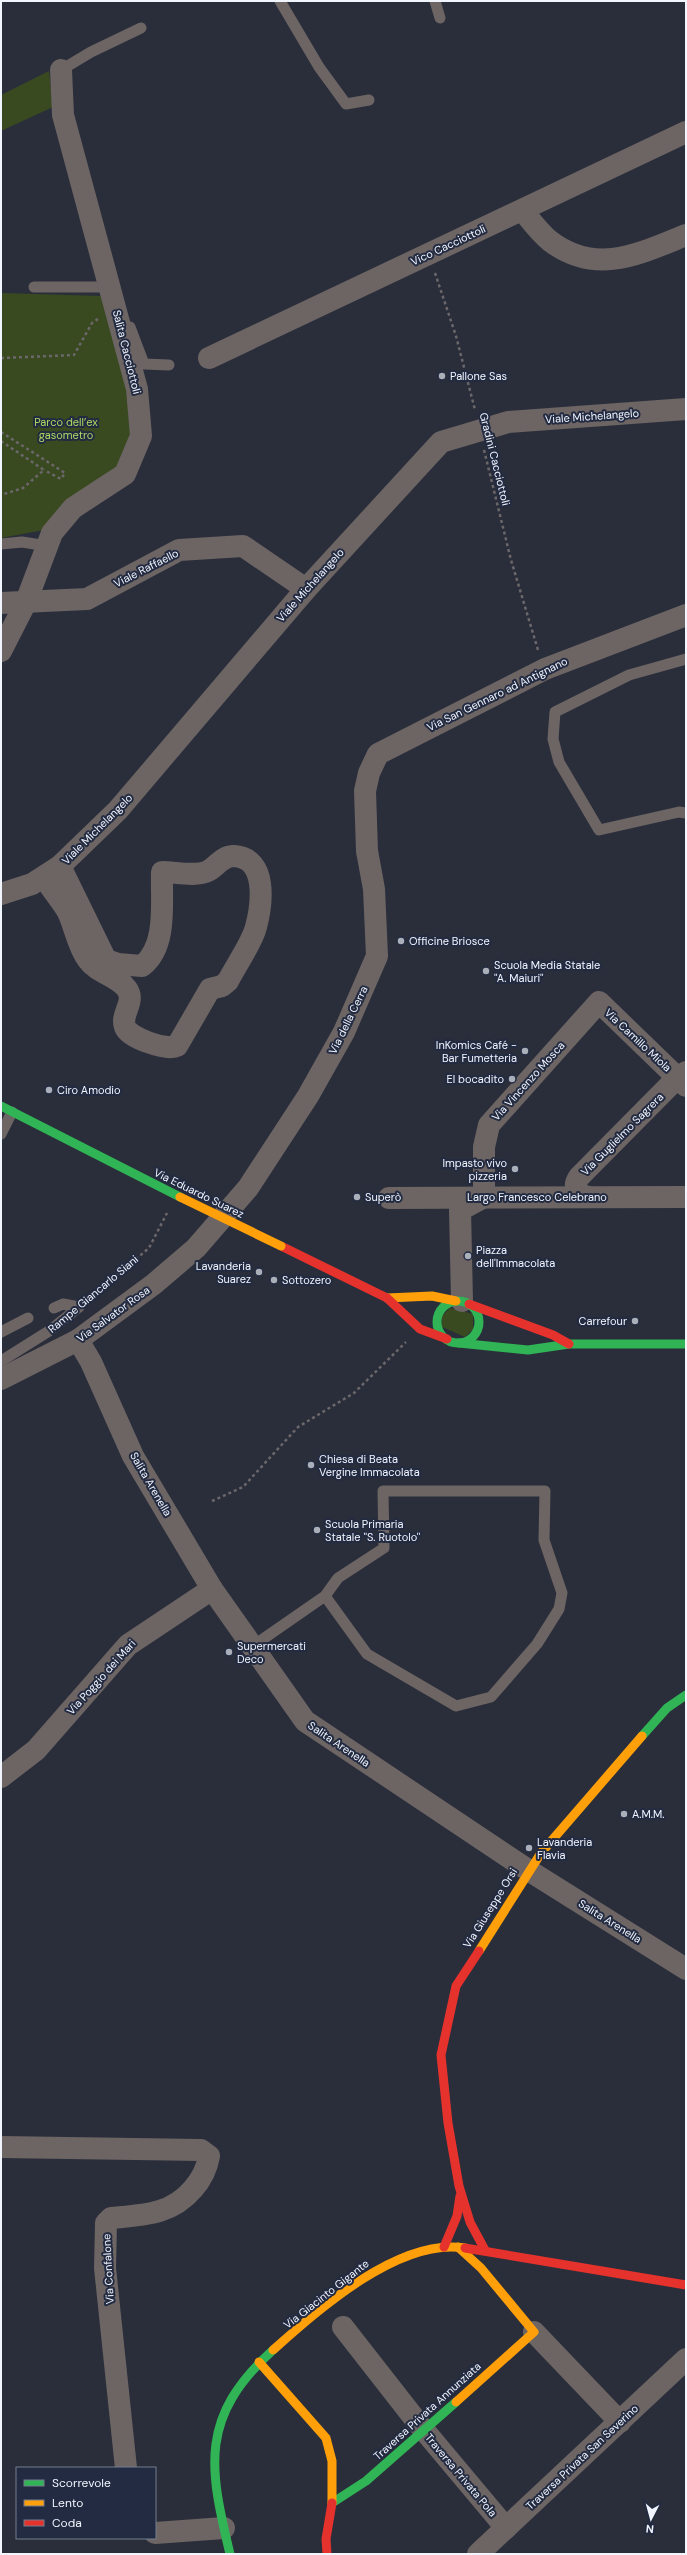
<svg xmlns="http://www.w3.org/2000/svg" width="687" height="2555" font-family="'DM Sans',sans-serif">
<rect width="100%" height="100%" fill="#292e3a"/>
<g fill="#394920">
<polygon points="49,71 53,107 1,131 1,95"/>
<polygon points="1,293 102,296 127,392 133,441 120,470 44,530 1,538"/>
<polygon points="450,1308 473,1314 473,1329 465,1337 442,1327 442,1316"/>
</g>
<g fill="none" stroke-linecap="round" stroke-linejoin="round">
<g stroke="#6b676a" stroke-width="2.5" stroke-dasharray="3 3" stroke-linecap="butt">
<polyline points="435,273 456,336 475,410"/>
<polyline points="1,358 74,355 92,323 98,319"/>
<polyline points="1,432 65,473 61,479 44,470"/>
<polyline points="1,441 44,470 23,488 1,495"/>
<polyline points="484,450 511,560 538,650"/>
<polyline points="90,1298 149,1248 167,1213"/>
<polyline points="212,1501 243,1487 298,1427 354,1393 406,1342"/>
</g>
<g stroke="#6d6464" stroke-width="11">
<polyline points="280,1 319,67 346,104 369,100"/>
<polyline points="435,1 440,18"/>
<polyline points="61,70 91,52 141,28"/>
<polyline points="34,287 110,287"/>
<polyline points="130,327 144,364 169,365"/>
<polyline points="1,544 22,542 47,546"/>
<polyline points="686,659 629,675 555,712 553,739 559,762 599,830 679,812 686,813"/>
<polyline points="1,1134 12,1112"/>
<polyline points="54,1308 63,1304 79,1307"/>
<polyline points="1,1332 28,1318"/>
<polyline points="1,1361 49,1331 79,1307"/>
<polyline points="253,1646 325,1596 367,1654 456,1706 491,1697 537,1644 559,1609 562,1593 544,1540 545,1491 383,1491 384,1548 338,1578 325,1596"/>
</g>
<g stroke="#6d6464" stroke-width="22">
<path d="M523 211C531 221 540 233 550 241 596 276 639 254 686 235"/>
<polyline points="209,358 686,132"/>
<polyline points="1,603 87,599 179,550 243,546 306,589"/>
<polyline points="1,651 26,602 52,533 73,508 125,474 141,436 137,389 63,115 61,70"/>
<path d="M44 877C51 889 61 900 68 912 75 927 78 947 88 960 97 973 118 976 127 989 136 1002 120 1014 125 1027 129 1038 167 1051 177 1046L210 989 222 986 228 981C236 965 252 943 256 927 262 904 268 858 234 856 222 856 217 866 208 871 196 877 175 872 162 872 161 901 168 946 142 966L118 964 106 960 60 866"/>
<polyline points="1,894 32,884 60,866 118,810 306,589 441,442 508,422 686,409"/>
<path d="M589 1197C578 1195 572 1187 579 1177L678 1077 686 1072"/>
<polyline points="389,1198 686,1197"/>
<polyline points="462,1301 460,1210 484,1197 484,1147 489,1125 599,1002 686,1086"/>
<polyline points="78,1340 91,1362 133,1456 212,1589 305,1721 528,1870 686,1969"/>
<polyline points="1,1379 78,1340 154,1284 196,1248 248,1188 308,1096 344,1032 377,956 374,889 367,851 365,791 369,773 378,754 545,669 686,615"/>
<polyline points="1,1777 36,1750 128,1645 212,1589"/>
<path d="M1 2147 201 2150 209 2156C207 2168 201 2180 193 2189 171 2215 143 2215 111 2218L106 2223 105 2268 126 2468"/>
<polyline points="343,2327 418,2423 506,2528"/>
<polyline points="534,2332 620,2422"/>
<polyline points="155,2533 224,2528"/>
<polyline points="478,2554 686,2359"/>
</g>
<g stroke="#30b455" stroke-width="9">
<polyline points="1,1106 180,1197"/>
<circle cx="458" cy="1322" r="21"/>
<polyline points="459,1343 528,1350 569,1344 686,1344"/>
<polyline points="642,1736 667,1708 686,1695"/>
<polyline points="332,2503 366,2481 456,2402"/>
<path d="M230 2554C209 2467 199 2417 273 2350"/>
</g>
<g stroke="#ff9f0a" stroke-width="9">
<polyline points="387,1298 432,1296 456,1301"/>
<polyline points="479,1951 541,1853 642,1736"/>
<path d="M273 2350C318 2310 399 2237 465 2248"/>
<polyline points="259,2362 326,2438 332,2461 332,2503"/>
<polyline points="456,2402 534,2332 481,2268 458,2247"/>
</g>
<g stroke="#e5322d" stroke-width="9">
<polyline points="281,1246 387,1298 420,1329 447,1339"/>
<polyline points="469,1304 553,1335 569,1344"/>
<polyline points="479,1951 456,1986 441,2055 448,2123 459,2186 470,2222 485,2250"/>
<polyline points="444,2247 457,2216 460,2196"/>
<polyline points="465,2248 686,2285"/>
<polyline points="327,2554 326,2539 332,2503"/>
</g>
<polyline stroke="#ff9f0a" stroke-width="9" points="180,1197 281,1246"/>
</g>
<g fill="#abafb9" stroke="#222b41" stroke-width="1.5">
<circle cx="442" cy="376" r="4"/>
<circle cx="401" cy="941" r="4"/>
<circle cx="486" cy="971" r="4"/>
<circle cx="525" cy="1051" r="4"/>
<circle cx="512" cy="1079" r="4"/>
<circle cx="49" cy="1090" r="4"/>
<circle cx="515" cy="1169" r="4"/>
<circle cx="357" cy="1197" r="4"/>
<circle cx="468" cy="1256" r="4"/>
<circle cx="259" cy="1272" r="4"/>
<circle cx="274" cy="1280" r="4"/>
<circle cx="635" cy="1321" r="4"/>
<circle cx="311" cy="1465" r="4"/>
<circle cx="317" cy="1530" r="4"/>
<circle cx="229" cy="1652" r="4"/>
<circle cx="624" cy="1814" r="4"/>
<circle cx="529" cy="1848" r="4"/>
</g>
<g text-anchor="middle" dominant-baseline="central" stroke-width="4" stroke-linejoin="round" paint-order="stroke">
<g font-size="11" fill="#f1f5fe" stroke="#222b41">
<text transform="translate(448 245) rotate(-25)">Vico Cacciottoli</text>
<text transform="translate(127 352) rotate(76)">Salita Cacciottoli</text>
<text transform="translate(592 416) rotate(-4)">Viale Michelangelo</text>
<text transform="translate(495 459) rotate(76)">Gradini Cacciottoli</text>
<text transform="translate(146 568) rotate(-27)">Viale Raffaello</text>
<text transform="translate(310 585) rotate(-48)">Viale Michelangelo</text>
<text transform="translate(497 694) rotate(-26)">Via San Gennaro ad Antignano</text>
<text transform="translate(97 829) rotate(-45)">Viale Michelangelo</text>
<text transform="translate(348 1020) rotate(-64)">Via della Cerra</text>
<text transform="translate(638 1040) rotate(43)">Via Camillo Miola</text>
<text transform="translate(528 1081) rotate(-48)">Via Vincenzo Mosca</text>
<text transform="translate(622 1134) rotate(-45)">Via Guglielmo Sagrera</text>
<text transform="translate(199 1193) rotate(26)">Via Eduardo Suarez</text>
<text x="537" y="1197">Largo Francesco Celebrano</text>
<text transform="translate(93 1294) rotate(-40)">Rampe Giancarlo Siani</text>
<text transform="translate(113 1314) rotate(-36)">Via Salvator Rosa</text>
<text transform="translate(151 1484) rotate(60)">Salita Arenella</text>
<text transform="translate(101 1677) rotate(-48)">Via Poggio dei Mari</text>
<text transform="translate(339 1744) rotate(34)">Salita Arenella</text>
<text transform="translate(490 1908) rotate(-58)">Via Giuseppe Orsi</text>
<text transform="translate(610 1921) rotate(32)">Salita Arenella</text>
<text transform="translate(108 2269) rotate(-93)">Via Confalone</text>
<text transform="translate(326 2294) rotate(-38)">Via Giacinto Gigante</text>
<text transform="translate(427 2411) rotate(-42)">Traversa Privata Annunziata</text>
<text transform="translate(582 2457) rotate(-43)">Traversa Privata San Severino</text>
<text transform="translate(461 2475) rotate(50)">Traversa Privata Pola</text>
</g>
<g font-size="11" fill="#f1f5fe" stroke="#222b41" text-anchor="start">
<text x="450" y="376">Pallone Sas</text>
<text x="409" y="941">Officine Briosce</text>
<text x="494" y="965">Scuola Media Statale<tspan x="494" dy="13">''A. Maiuri''</tspan></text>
<text x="517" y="1045" text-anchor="end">InKomics Café -<tspan x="517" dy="13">Bar Fumetteria</tspan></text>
<text x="504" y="1079" text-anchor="end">El bocadito</text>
<text x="57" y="1090">Ciro Amodio</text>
<text x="507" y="1163" text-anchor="end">Impasto vivo<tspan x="507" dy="13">pizzeria</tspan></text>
<text x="365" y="1197">Superò</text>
<text x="476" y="1250">Piazza<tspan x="476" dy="13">dell'Immacolata</tspan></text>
<text x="251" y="1266" text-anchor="end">Lavanderia<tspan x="251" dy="13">Suarez</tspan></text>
<text x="282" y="1280">Sottozero</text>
<text x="627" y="1321" text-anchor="end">Carrefour</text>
<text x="319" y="1459">Chiesa di Beata<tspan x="319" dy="13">Vergine Immacolata</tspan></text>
<text x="325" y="1524">Scuola Primaria<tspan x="325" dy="13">Statale ''S. Ruotolo''</tspan></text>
<text x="237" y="1646">Supermercati<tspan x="237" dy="13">Deco</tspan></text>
<text x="632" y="1814">A.M.M.</text>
<text x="537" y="1842">Lavanderia<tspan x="537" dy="13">Flavia</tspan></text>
</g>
<g font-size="11" fill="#afda64" stroke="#222b41">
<text x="66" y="422">Parco dell’ex<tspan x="66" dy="13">gasometro</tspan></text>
</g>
</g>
<rect width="687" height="2555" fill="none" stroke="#f1f5fe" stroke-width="4"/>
<rect x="16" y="2467" width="140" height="72" fill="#222b41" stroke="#757c8d"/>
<rect x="24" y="2480" width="20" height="6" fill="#30b455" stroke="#757c8d"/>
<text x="52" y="2487" font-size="12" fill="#f1f5fe">Scorrevole</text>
<rect x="24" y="2500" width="20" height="6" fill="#ff9f0a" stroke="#757c8d"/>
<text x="52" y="2507" font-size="12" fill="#f1f5fe">Lento</text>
<rect x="24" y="2520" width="20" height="6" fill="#e5322d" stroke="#757c8d"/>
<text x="52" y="2527" font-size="12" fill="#f1f5fe">Coda</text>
<g transform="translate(651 2519) rotate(186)" stroke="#222b41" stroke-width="3" paint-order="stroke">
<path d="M0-3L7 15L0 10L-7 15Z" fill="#f1f5fe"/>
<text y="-6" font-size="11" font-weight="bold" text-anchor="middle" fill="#f1f5fe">N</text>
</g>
</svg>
